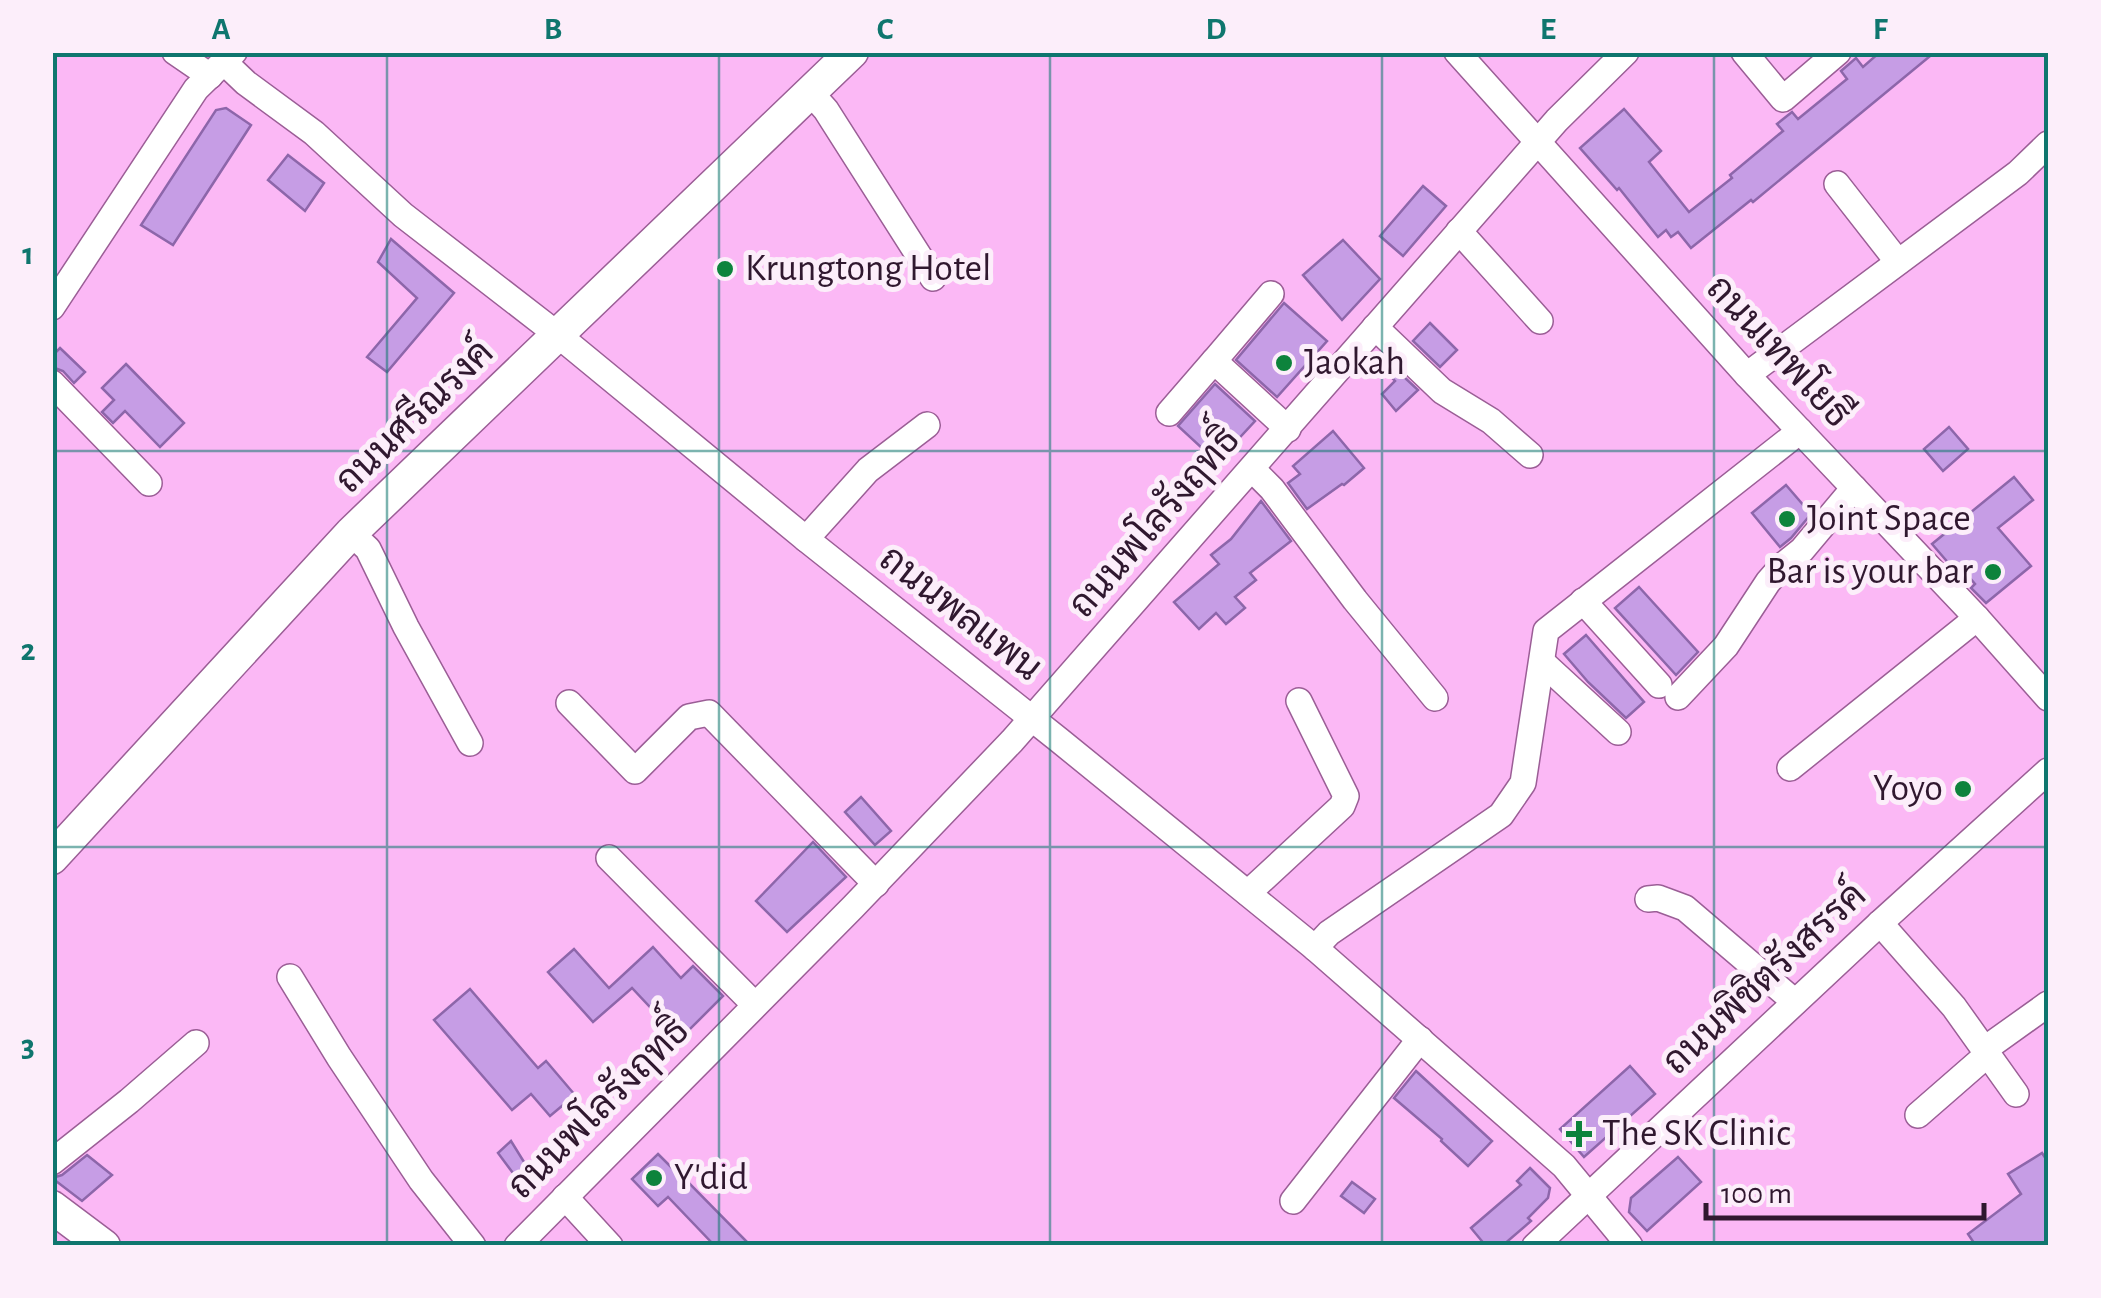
<svg xmlns="http://www.w3.org/2000/svg" width="2101" height="1298" font-family="'Alegreya Sans',Sarabun,sans-serif">
<rect width="100%" height="100%" fill="#fbb8f5"/>
<g fill="#c69de5" stroke="#8d66aa" stroke-width="2.5">
<polygon points="1880,52 1935,52 1753,202 1751,200 1691,248 1678,232 1671,237 1666,230 1658,237 1619,188 1617,190 1580,148 1624,109 1661,151 1649,162 1689,212 1732,178 1730,175 1783,131 1777,124 1792,112 1798,119 1847,79 1841,71 1856,58 1863,67"/>
<polygon points="226,108 251,125 173,245 141,225 216,110"/>
<polygon points="288,155 324,183 305,211 268,180"/>
<polygon points="1423,186 1446,206 1403,256 1380,236"/>
<polygon points="391,239 454,293 387,372 367,357 417,298 378,262"/>
<polygon points="1343,240 1380,279 1342,320 1303,275"/>
<polygon points="1284,303 1327,341 1277,397 1236,360"/>
<polygon points="1430,323 1457,350 1440,367 1413,341"/>
<polygon points="60,348 85,372 74,383 63,371 52,367 52,356"/>
<polygon points="1388,362 1418,390 1396,411 1382,394 1395,381 1382,367"/>
<polygon points="126,364 184,423 160,447 125,411 113,423 102,412 114,400 102,388"/>
<polygon points="1215,384 1255,421 1217,462 1178,426"/>
<polygon points="1949,427 1968,449 1943,471 1924,449"/>
<polygon points="1333,431 1364,468 1344,485 1342,484 1307,509 1288,483 1300,474 1293,466"/>
<polygon points="2014,477 2033,500 1998,528 2031,566 1986,603 1971,588 1975,584 1956,562 1951,566 1932,544"/>
<polygon points="1786,485 1811,514 1791,538 1780,547 1752,513"/>
<polygon points="1261,501 1291,541 1250,573 1256,580 1235,597 1245,608 1226,624 1216,613 1199,629 1174,602 1219,564 1211,555 1231,539"/>
<polygon points="1639,587 1698,652 1676,675 1615,608"/>
<polygon points="1586,635 1644,702 1626,718 1588,682 1564,654"/>
<polygon points="861,797 891,831 875,845 845,812"/>
<polygon points="813,842 846,877 787,932 756,901"/>
<polygon points="653,947 681,978 693,966 723,996 680,1039 632,988 593,1022 548,972 574,949 609,988"/>
<polygon points="470,989 538,1068 546,1061 575,1095 550,1116 531,1094 512,1110 434,1020"/>
<polygon points="1630,1066 1655,1094 1584,1157 1560,1129"/>
<polygon points="1416,1071 1492,1141 1468,1166 1441,1141 1442,1139 1394,1098"/>
<polygon points="511,1141 537,1183 527,1192 498,1153"/>
<polygon points="2042,1153 2048,1162 2048,1246 1976,1246 1968,1234 2021,1194 2008,1174"/>
<polygon points="658,1154 689,1185 690,1184 751,1246 715,1246 668,1197 658,1206 632,1179"/>
<polygon points="87,1155 112,1175 82,1201 52,1178 62,1175"/>
<polygon points="1678,1157 1701,1182 1647,1231 1629,1212 1631,1198"/>
<polygon points="1530,1168 1550,1188 1548,1198 1528,1218 1531,1221 1502,1246 1486,1246 1471,1228 1521,1185 1517,1181"/>
<polygon points="1352,1182 1375,1199 1364,1213 1341,1196"/>
</g>
<g fill="none" stroke-linecap="round" stroke-linejoin="round">
<g stroke="#9b5e96" stroke-width="28">
<g id="minor">
<polyline points="175,52 210,76"/>
<polyline points="1457,52 1747,375 1977,618 2048,698"/>
<polyline points="1744,52 1783,99 1838,52"/>
<polyline points="224,62 246,83 314,133 403,215 558,335 806,539 1059,740 1315,948 1564,1166 1630,1246"/>
<polyline points="810,92 826,110 933,278"/>
<polyline points="1837,184 1898,262"/>
<polyline points="1459,231 1540,321"/>
<polyline points="52,307 196,89 234,52"/>
<polyline points="1375,327 1442,391 1491,421 1530,455"/>
<polyline points="1214,361 1271,294"/>
<polyline points="1747,375 2018,173 2048,144"/>
<polyline points="52,383 149,483"/>
<polyline points="1169,413 1214,361 1288,429"/>
<polyline points="1252,469 1272,489 1355,600 1435,698"/>
<polyline points="351,533 368,549 406,627 470,743"/>
<polyline points="806,539 868,470 927,425"/>
<polyline points="1583,601 1659,685"/>
<polyline points="1542,662 1618,732"/>
<polyline points="1678,697 1726,646 1768,582 1782,566 1802,550 1854,488"/>
<polyline points="569,703 635,771 689,717 709,713 876,884"/>
<polyline points="1790,768 1977,618"/>
<polyline points="609,858 755,1005"/>
<polyline points="1248,893 1342,806 1346,796 1299,701"/>
<polyline points="1648,899 1658,898 1685,908 1795,1002"/>
<polyline points="1880,923 1954,1007 2016,1094"/>
<polyline points="1315,948 1329,933 1501,815 1523,783 1546,631 1800,431"/>
<polyline points="290,977 339,1057 421,1180 473,1246"/>
<polyline points="1985,1049 2048,1004"/>
<polyline points="1918,1115 1988,1054"/>
<polyline points="52,1162 129,1101 196,1043"/>
<polyline points="565,1197 610,1246"/>
<polyline points="1293,1201 1420,1039"/>
<polyline points="517,1246 853,907 1012,741 1557,120 1626,52"/>
<polyline points="1535,1246 1880,923 2048,771"/>
</g>
</g>
<g stroke="#9b5e96" stroke-width="35">
<g id="major">
<polyline points="52,858 351,533 852,52"/>
<polyline points="52,1207 104,1246"/>
</g>
</g>
<use href="#minor" stroke="#fff" stroke-width="25"/>
<use href="#major" stroke="#fff" stroke-width="32"/>
</g>
<path fill="none" stroke="#0f766e" stroke-width="2.5" stroke-opacity="0.55" d="M387 52V1246M719 52V1246M1050 52V1246M1382 52V1246M1714 52V1246M52 451H2048M52 847H2048"/>
<g fill="#0d833c" stroke="#fceefa" stroke-width="4">
<circle cx="725" cy="269" r="10"/>
<circle cx="1284" cy="363" r="10"/>
<circle cx="1787" cy="519" r="10"/>
<circle cx="1993" cy="572" r="10"/>
<circle cx="1963" cy="789" r="10"/>
<path d="M1574 1119h10v10h10v10h-10v10h-10v-10h-10v-10h10z"/>
<circle cx="654" cy="1178" r="10"/>
</g>
<g text-anchor="middle" dominant-baseline="central" stroke-width="10" stroke-linejoin="round" paint-order="stroke">
<g font-size="38" fill="#30182f" stroke="#fceefa" text-anchor="start">
<text x="745" y="269">Krungtong Hotel</text>
<text x="1304" y="363">Jaokah</text>
<text x="1807" y="519">Joint Space</text>
<text x="1973" y="572" text-anchor="end">Bar is your bar</text>
<text x="1943" y="789" text-anchor="end">Yoyo</text>
<text x="1602" y="1134">The SK Clinic</text>
<text x="674" y="1178">Y'did</text>
</g>
<g font-size="38" fill="#30182f" stroke="#fceefa">
<text transform="translate(1778 352) rotate(47)">ถนนเทพโยธี</text>
<text transform="translate(415 417) rotate(-44)">ถนนศรีณรงค์</text>
<text transform="translate(1155 523) rotate(-49)">ถนนพโลรังฤทธิ์</text>
<text transform="translate(960 614) rotate(38)">ถนนพลแพน</text>
<text transform="translate(1765 979) rotate(-43)">ถนนพิชิตรังสรรค์</text>
<text transform="translate(599 1109) rotate(-45)">ถนนพโลรังฤทธิ์</text>
</g>
</g>
<rect width="2101" height="1298" fill="none" stroke="#fceefa" stroke-width="110"/>
<path d="M1706 1203v15h278v-15" fill="none" stroke="#30182f" stroke-width="5"/>
<text x="1721" y="1203" font-size="30" fill="#30182f" stroke="#fceefa" stroke-width="8" paint-order="stroke">100 m</text>
<rect x="55" y="55" width="1991" height="1188" fill="none" stroke="#0f766e" stroke-width="4"/>
<g font-size="32" text-anchor="middle" font-weight="bold" fill="#0f766e">
<text x="221" y="39">A</text>
<text x="553" y="39">B</text>
<text x="885" y="39">C</text>
<text x="1216" y="39">D</text>
<text x="1548" y="39">E</text>
<text x="1880" y="39">F</text>
<text x="28" y="264">1</text>
<text x="28" y="660">2</text>
<text x="28" y="1056">3</text>
</g>
</svg>
